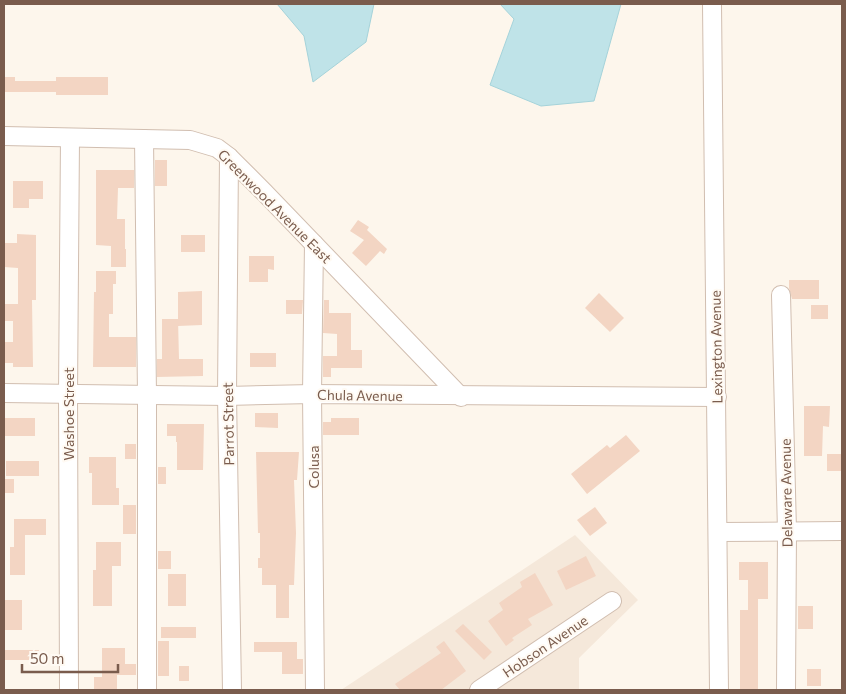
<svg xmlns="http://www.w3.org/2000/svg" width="846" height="694" font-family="Commissioner,sans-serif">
<rect width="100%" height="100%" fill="#fdf6ec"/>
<polygon fill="#f5e8da" points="575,535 638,600 579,658 579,690 341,690"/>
<g fill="#bfe3e8" stroke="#a5d3da">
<polygon points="277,4 374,4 366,42 313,82 304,36"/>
<polygon points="500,4 621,4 594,101 541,106 490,85 514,19"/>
</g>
<g fill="#f3d5c3">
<polygon points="4,77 15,77 15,81 56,81 56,77 108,77 108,95 56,95 56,92 4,92"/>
<rect x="155" y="160" width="12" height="26"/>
<polygon points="96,170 134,170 134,188 118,188 117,219 125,219 125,249 126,249 126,267 111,267 111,246 96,245"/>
<polygon points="13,181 43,181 43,199 29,199 29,208 13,208"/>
<polygon points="358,220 369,227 367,230 387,249 384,254 380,251 366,266 352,253 364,240 350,231"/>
<polygon points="17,234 36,235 36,300 32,300 33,367 13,367 13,363 4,363 4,342 13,342 13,321 4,321 4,304 18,304 18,268 4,267 4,243 17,243"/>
<rect x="181" y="235" width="24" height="17"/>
<polygon points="249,256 274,256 274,270 268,269 268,282 249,282"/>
<polygon points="96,271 116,271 116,284 113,284 113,314 109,314 109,337 136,337 136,367 93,367 94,292 96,292"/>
<polygon points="789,280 819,280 819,299 792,299 789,288"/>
<polygon points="202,291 202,325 178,326 178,292"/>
<polygon points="599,293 624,318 610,332 585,308"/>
<polygon points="286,300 303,300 302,314 286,314"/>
<polygon points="324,300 329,300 329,313 351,313 351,350 362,350 362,368 331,368 331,377 323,377 323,356 337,356 337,334 323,333"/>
<rect x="811" y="305" width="17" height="14"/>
<polygon points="162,319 178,319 179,359 203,359 203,376 157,377 157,359 162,359"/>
<rect x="250" y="353" width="26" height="14"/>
<polygon points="804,406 830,406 829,427 823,426 822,456 804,456"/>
<polygon points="255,413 278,413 278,428 255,427"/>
<rect x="4" y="418" width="31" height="18"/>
<polygon points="331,418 359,418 359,435 323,435 323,422 331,422"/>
<polygon points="167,424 204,424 203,470 177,470 177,442 176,442 176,436 167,436"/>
<polygon points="626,435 640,451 587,494 571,474 607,445 610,448"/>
<rect x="125" y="444" width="11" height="15"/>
<polygon points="256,452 299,452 297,480 294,480 296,533 294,585 289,585 289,618 276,618 276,585 262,585 262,568 258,568 258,558 260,558 260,533 258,533"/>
<rect x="827" y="454" width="15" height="17"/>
<polygon points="89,457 116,457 116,488 119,488 119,505 92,505 92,473 89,473"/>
<rect x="6" y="461" width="33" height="15"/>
<rect x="158" y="467" width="8" height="17"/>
<rect x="4" y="479" width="10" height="14"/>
<rect x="123" y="505" width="13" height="29"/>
<polygon points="595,507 607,523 590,536 577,520"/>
<polygon points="14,519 46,519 46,535 25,535 25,575 10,575 10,547 14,547"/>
<polygon points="96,542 121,542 121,566 112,566 112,606 93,606 93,570 96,570"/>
<rect x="158" y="551" width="13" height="18"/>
<polygon points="586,556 596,576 566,590 557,571"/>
<polygon points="739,562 768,562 768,599 758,599 758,690 740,690 740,610 748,610 748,580 739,580"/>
<polygon points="535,573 553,605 528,619 532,625 512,638 514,640 506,646 488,621 503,610 499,603 522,587 520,582"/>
<rect x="168" y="574" width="18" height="32"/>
<rect x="5" y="600" width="17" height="30"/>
<rect x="798" y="606" width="15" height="23"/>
<polygon points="463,624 492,652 484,660 455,631"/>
<rect x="161" y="627" width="35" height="11"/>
<rect x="158" y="641" width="11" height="35"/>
<polygon points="444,641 466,671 441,690 400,690 395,684 441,653 436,647"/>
<polygon points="254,642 297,642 297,659 303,659 303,674 282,674 282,652 254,652"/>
<polygon points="102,648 125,648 125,664 136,664 136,675 117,675 117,690 94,690 94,677 102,677"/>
<rect x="4" y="650" width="35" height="10"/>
<rect x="179" y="666" width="10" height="15"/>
<rect x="807" y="669" width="14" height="17"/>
</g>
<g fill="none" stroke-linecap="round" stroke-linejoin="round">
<g stroke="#d1beb0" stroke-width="20">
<g id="minor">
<polyline points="712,4 719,690"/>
<polyline points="4,136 190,140 217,148 229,157 264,192 461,397"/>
<polyline points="144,139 147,395 147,690"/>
<polyline points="229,157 227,396 232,690"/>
<polyline points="314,244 312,394 315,690"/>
<polyline points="781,295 787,531 786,690"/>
<polyline points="4,393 227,396 312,394 717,397"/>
<polyline points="718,532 842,531"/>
<polyline points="69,690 68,393 70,138"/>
<polyline points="479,690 612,601"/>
</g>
</g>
<use href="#minor" stroke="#fff" stroke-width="18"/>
</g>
<g text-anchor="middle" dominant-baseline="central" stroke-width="4" stroke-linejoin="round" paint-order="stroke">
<g font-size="14" fill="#7a5c4d" stroke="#fffaf3">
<text transform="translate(275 206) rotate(45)">Greenwood Avenue East</text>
<text transform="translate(716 347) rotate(-91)">Lexington Avenue</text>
<text transform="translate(360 395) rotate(1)">Chula Avenue</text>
<text transform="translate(68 414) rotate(-90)">Washoe Street</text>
<text transform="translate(228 424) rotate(-91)">Parrot Street</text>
<text transform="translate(313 467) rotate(-90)">Colusa</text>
<text transform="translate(786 493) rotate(-91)">Delaware Avenue</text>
<text transform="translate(545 646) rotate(-34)">Hobson Avenue</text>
</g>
</g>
<rect width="846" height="694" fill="none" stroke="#7a5c4d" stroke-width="10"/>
<path d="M22 664v8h96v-8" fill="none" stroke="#7a5c4d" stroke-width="2.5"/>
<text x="30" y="664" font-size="15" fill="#7a5c4d" stroke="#fffaf3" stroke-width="4" paint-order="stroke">50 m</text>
</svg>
